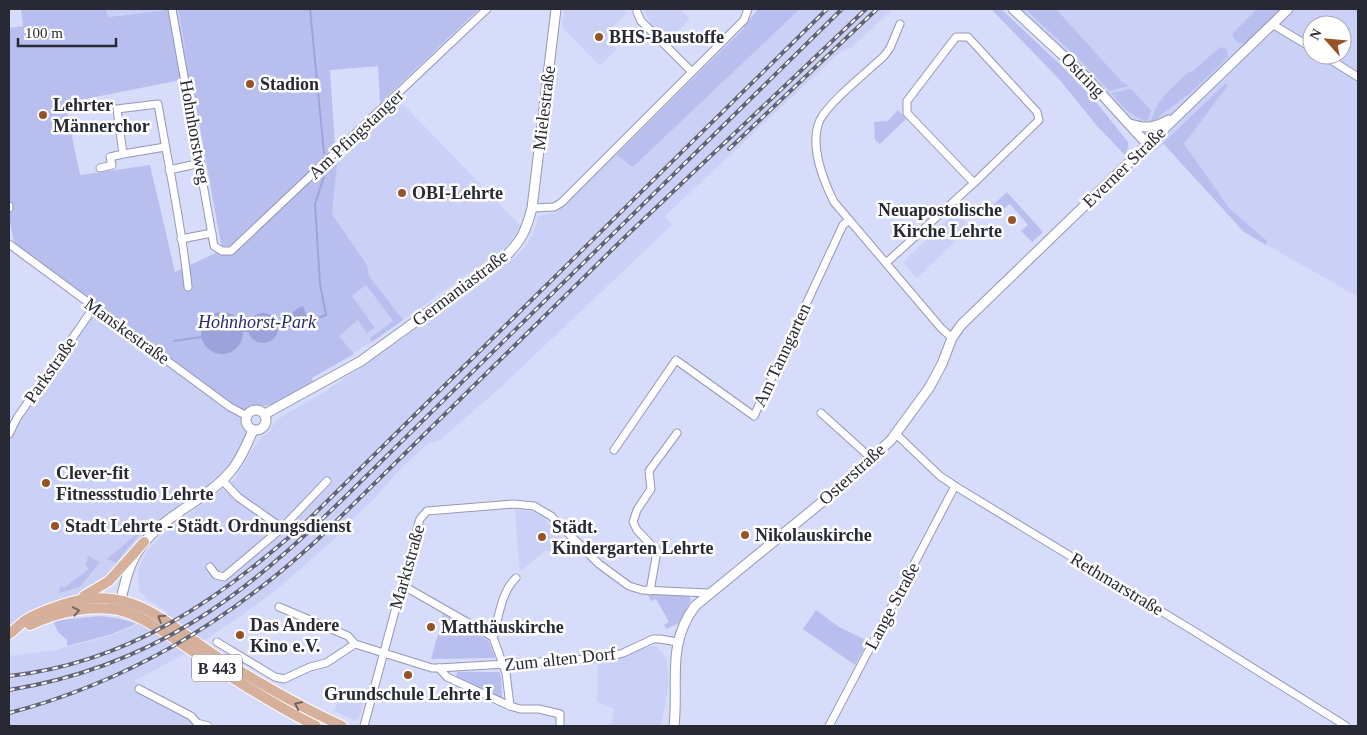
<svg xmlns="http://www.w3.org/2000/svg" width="1367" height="735" font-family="'Times New Roman',serif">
<rect width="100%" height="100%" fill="#d7dcfb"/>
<g fill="#cbd1f6" fill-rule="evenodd">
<polygon points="106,9 171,9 172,10 107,17"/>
<polygon points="564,9 622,9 627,13 606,33 608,36 606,38 617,49 600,66 562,27"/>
<polygon points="644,9 680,9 690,19 667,42 651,26"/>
<polygon points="800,9 893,9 851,48 841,51 665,216 672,225 502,386 439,441 429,443 402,467 375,498 353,519 351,523 345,530 276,590 241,616 181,656 134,681 165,698 201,726 9,726 9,656 56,650 110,636 168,612 148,600 139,590 138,580 139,567 147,551 161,536 235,479 258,440 269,432 276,420 326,391 480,285 516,256 529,241 536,225 538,216 556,213 616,155 633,167"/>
<path d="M1012 9H1358V297L1244 232 1164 144 1156 151ZM1312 25H1342V55H1312Z"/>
<polygon points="399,100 521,226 505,248 403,320 369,276 367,265 332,214 338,156"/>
<polygon points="956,212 970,227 917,278 903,262"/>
<polygon points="366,285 393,321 370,338 372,342 353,353 339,336 358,320 352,296"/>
<polygon points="98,307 244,412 241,418 249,433 236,459 218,479 155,525 116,577 9,633 9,431"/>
<polygon points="515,510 532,511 543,518 571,547 562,557 554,550 545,551 521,571 519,565"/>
<polygon points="655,646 663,653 667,662 669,682 661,726 611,726 614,709 597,702 598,661 624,656 644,648"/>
<polygon points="343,690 364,699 360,716 355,721 334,711"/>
</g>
<g fill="#b8bfef" fill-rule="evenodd">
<path d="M21 9H106L108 17 177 9 189 70 178 9H479L380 103 378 66 330 70 335 145 327 153 338 156 332 214 367 265 369 276 403 320 372 342 370 338 393 321 366 285 352 296 375 328 367 333 358 320 339 336 354 354 312 378 313 383C296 393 274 410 254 405L244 412 15 247 9 218V28L23 26ZM191 78 222 250 175 272 150 165 80 175 65 103Z"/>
<polygon points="757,9 800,9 633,167 616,155 744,28 743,26 756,12"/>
<polygon points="991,9 1001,9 1068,72 1096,102 1128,142 1128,148 1125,155 1097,126 1059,79"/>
<polygon points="1025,9 1056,9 1122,82 1129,86 1109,91 1078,58"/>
<polygon points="1257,9 1282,9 1248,43 1238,43 1233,37 1233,33"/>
<path d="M1220 47 1227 49 1228 57 1195 89 1155 120 1151 121C1158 97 1172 88 1190 71L1192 72Z"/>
<polygon points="1226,83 1228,85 1184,144 1229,208 1267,241 1266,245 1244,232 1163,143"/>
<path d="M1131 89 1151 110 1148 121C1132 119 1121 104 1111 93Z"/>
<polygon points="898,110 906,119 880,144 875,140 874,122 888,121"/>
<polygon points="1007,192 1043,232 1032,242 1021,231 1028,225 1010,204 997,214 991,207"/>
<polygon points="144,528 116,563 107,559"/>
<polygon points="88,556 100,562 80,587 60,593 59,591 61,585 64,588 89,569 86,565"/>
<polygon points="648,594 689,596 691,600 679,623 666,629 664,625 669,622 656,599 651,601"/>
<polygon points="816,610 839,627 868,641 855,665 803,629"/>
<polygon points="443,614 489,641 495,658 431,659 439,631 441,631 444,621 442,619"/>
<polygon points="99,616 116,618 135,623 134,625 109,635 67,646 67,640 58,632 53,621"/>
<polygon points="457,672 499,672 501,677 502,699 456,679"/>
</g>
<g fill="#9ca3da">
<path d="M303 306 310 324 284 328 283 324C287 319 296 307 303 306Z"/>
<circle cx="222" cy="333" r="21"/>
<circle cx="263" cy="328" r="15"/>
</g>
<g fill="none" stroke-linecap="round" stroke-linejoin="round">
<g stroke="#9ca3da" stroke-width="2">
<polyline points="310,9 324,153"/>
<polyline points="310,321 326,315 320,284 315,204 324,176"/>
<polyline points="278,327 283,326"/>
<polyline points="243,331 248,331"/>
<polyline points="174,341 201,337"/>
</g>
<g stroke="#9398b4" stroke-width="9">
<g id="minor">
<polyline points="172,9 214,246 222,251 231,251 487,9"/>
<polyline points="637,12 641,21 692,72"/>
<path d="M900 24 890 48 884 56C868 71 829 102 820 120 809 144 823 180 834 202L941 328 952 338"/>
<polyline points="1272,24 1312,48"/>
<polyline points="1323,55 1358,77"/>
<path d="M165 147 123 154 117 109 158 104C168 164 182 225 188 287"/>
<polyline points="100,168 112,165 110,157 123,154"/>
<polyline points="169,170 201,163"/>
<polyline points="9,206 9,208"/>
<polyline points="532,208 554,207 561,203 744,20 748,9"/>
<polyline points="181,239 212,233"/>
<polyline points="9,244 230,407 247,416"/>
<polyline points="886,263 974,183 1039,120 1037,112 968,37 956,37 907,101 907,113 974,183"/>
<polyline points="821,413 872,459"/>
<polyline points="9,434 17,418 94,307"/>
<polyline points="896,434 940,476 955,486 1197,633 1346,726"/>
<polyline points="614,450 676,360 754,416 843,225 849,220"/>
<polyline points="222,480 238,497 282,528"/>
<polyline points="210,567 216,575 224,577 282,528 327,481"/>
<polyline points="402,585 493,637 506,673 510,706"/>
<polyline points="650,591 657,551 637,530 633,522 637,510 651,489 649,471 677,433"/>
<path d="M493 637C499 617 501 592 516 578"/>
<polyline points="217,642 275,677 284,679 310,667 326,663 355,644 348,636 279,607"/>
<polyline points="355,644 432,668 439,668 605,658 623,653 653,639 660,639 677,642"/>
<polyline points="439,668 447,677 510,706 520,709 539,709 560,714 560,726"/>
<polyline points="139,689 191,716 197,723 208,726"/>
<polyline points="364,726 419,522 420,519 427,511 514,504 534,506 551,516 599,564 629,586 642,590 708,593"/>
<polyline points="829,726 955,486"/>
</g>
</g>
<g stroke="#9398b4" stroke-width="11">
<g id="tertiary">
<polyline points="1013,9 1085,76 1148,145"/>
<path d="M1130 124C1147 129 1153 128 1169 120"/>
<circle cx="256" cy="420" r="10"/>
<path d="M265 414 361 361 506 256C522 239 526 231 532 208L556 9"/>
<path d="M119 608C124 587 128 564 141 547 164 514 206 501 231 471 241 459 247 444 253 430"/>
<path d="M674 726C679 682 666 645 695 606L844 484 891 440 929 388 942 364 952 338 961 325 1288 9"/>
</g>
</g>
<g stroke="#fff" stroke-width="12">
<g id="primary">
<polyline points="84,596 109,581 144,542"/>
<path d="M30 625C57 612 89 605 119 610 146 616 190 650 214 666 248 688 281 709 316 726"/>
<path d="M9 634C15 630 20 624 26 620 37 613 49 609 61 605 132 581 167 625 222 660 261 684 300 707 342 726"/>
</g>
</g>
<use href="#minor" stroke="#fff" stroke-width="7"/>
<use href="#tertiary" stroke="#fff" stroke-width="9"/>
<use href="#primary" stroke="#d6b09a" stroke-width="10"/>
<g stroke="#606374" stroke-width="4">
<g id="rail">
<polyline points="729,149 877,9"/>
<path d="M9 676C127 663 218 601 304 524L827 9"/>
<path d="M9 690C154 666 243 597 345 497L842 9"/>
<path d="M9 713C127 682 226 623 316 541L625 237 866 9"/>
</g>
</g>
<use href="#rail" stroke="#fff" stroke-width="2" stroke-dasharray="5.5" stroke-linecap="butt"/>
</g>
<defs><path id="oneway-chevron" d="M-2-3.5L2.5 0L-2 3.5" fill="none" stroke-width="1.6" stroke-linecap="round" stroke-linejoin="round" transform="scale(1.25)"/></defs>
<g stroke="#766662">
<use href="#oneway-chevron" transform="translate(76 611) rotate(-11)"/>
<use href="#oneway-chevron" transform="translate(161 618) rotate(-147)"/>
<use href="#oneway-chevron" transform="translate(298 705) rotate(-153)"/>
</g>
<g fill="#975326" stroke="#fff" stroke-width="2">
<circle cx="599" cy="37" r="5"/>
<circle cx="250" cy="84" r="5"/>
<circle cx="43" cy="115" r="5"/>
<circle cx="402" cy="193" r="5"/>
<circle cx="1012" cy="220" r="5"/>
<circle cx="46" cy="483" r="5"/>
<circle cx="55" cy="526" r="5"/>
<circle cx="745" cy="535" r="5"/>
<circle cx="542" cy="537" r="5"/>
<circle cx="431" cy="627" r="5"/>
<circle cx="240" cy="635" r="5"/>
<circle cx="408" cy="675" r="5"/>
</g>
<g text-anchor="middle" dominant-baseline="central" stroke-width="5" stroke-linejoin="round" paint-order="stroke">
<rect fill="#fff" stroke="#686971" stroke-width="1" x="192" y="654.5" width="50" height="27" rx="4"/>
<g font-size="16" font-weight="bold" fill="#272934">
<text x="217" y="668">B 443</text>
</g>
<g font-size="18" font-weight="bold" fill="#272934" stroke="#fff" text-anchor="start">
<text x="609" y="37">BHS-Baustoffe</text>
<text x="260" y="84">Stadion</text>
<text x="53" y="105">Lehrter<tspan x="53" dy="21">Männerchor</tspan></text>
<text x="412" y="193">OBI-Lehrte</text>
<text x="1002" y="210" text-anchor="end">Neuapostolische<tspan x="1002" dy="21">Kirche Lehrte</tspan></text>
<text x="56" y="473">Clever-fit<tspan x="56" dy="21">Fitnessstudio Lehrte</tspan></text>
<text x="65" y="526">Stadt Lehrte - Städt. Ordnungsdienst</text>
<text x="552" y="527">Städt.<tspan x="552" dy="21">Kindergarten Lehrte</tspan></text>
<text x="755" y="535">Nikolauskirche</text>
<text x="250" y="625">Das Andere<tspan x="250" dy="21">Kino e.V.</tspan></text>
<text x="441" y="627">Matthäuskirche</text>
<text x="408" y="694" text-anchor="middle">Grundschule Lehrte I</text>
</g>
<g font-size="18" fill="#272934" stroke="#fff">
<text transform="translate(1083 75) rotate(46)">Ostring</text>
<text transform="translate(544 108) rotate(-83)">Mielestraße</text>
<text transform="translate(195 132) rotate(80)">Hohnhorstweg</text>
<text transform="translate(356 134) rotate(-43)">Am Pfingstanger</text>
<text transform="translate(1124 167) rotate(-44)">Everner Straße</text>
<text transform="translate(460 288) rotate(-37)">Germaniastraße</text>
<text transform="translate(127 331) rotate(36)">Manskestraße</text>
<text transform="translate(782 355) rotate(-65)">Am Tanngarten</text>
<text transform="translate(50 370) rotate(-55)">Parkstraße</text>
<text transform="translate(852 474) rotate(-42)">Osterstraße</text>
<text transform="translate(407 567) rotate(-74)">Marktstraße</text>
<text transform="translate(1117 584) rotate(31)">Rethmarstraße</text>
<text transform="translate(892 606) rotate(-62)">Lange Straße</text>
<text transform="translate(560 659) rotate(-6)">Zum alten Dorf</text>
</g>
<g font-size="18" font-style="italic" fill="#2b2b6c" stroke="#fff">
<text x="257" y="322">Hohnhorst-Park</text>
</g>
</g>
<rect width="1367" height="735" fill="none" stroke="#272934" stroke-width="20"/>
<g transform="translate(1327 40) rotate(297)"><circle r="24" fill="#ffffff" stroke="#a9a9ae"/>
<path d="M0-4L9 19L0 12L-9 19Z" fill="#975326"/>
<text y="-8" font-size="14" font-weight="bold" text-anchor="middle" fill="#272934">N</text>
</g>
<path d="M18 38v8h98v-8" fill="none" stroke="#272934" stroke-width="2.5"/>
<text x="25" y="38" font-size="15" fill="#272934" stroke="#ffffff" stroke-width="4" paint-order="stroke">100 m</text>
</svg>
